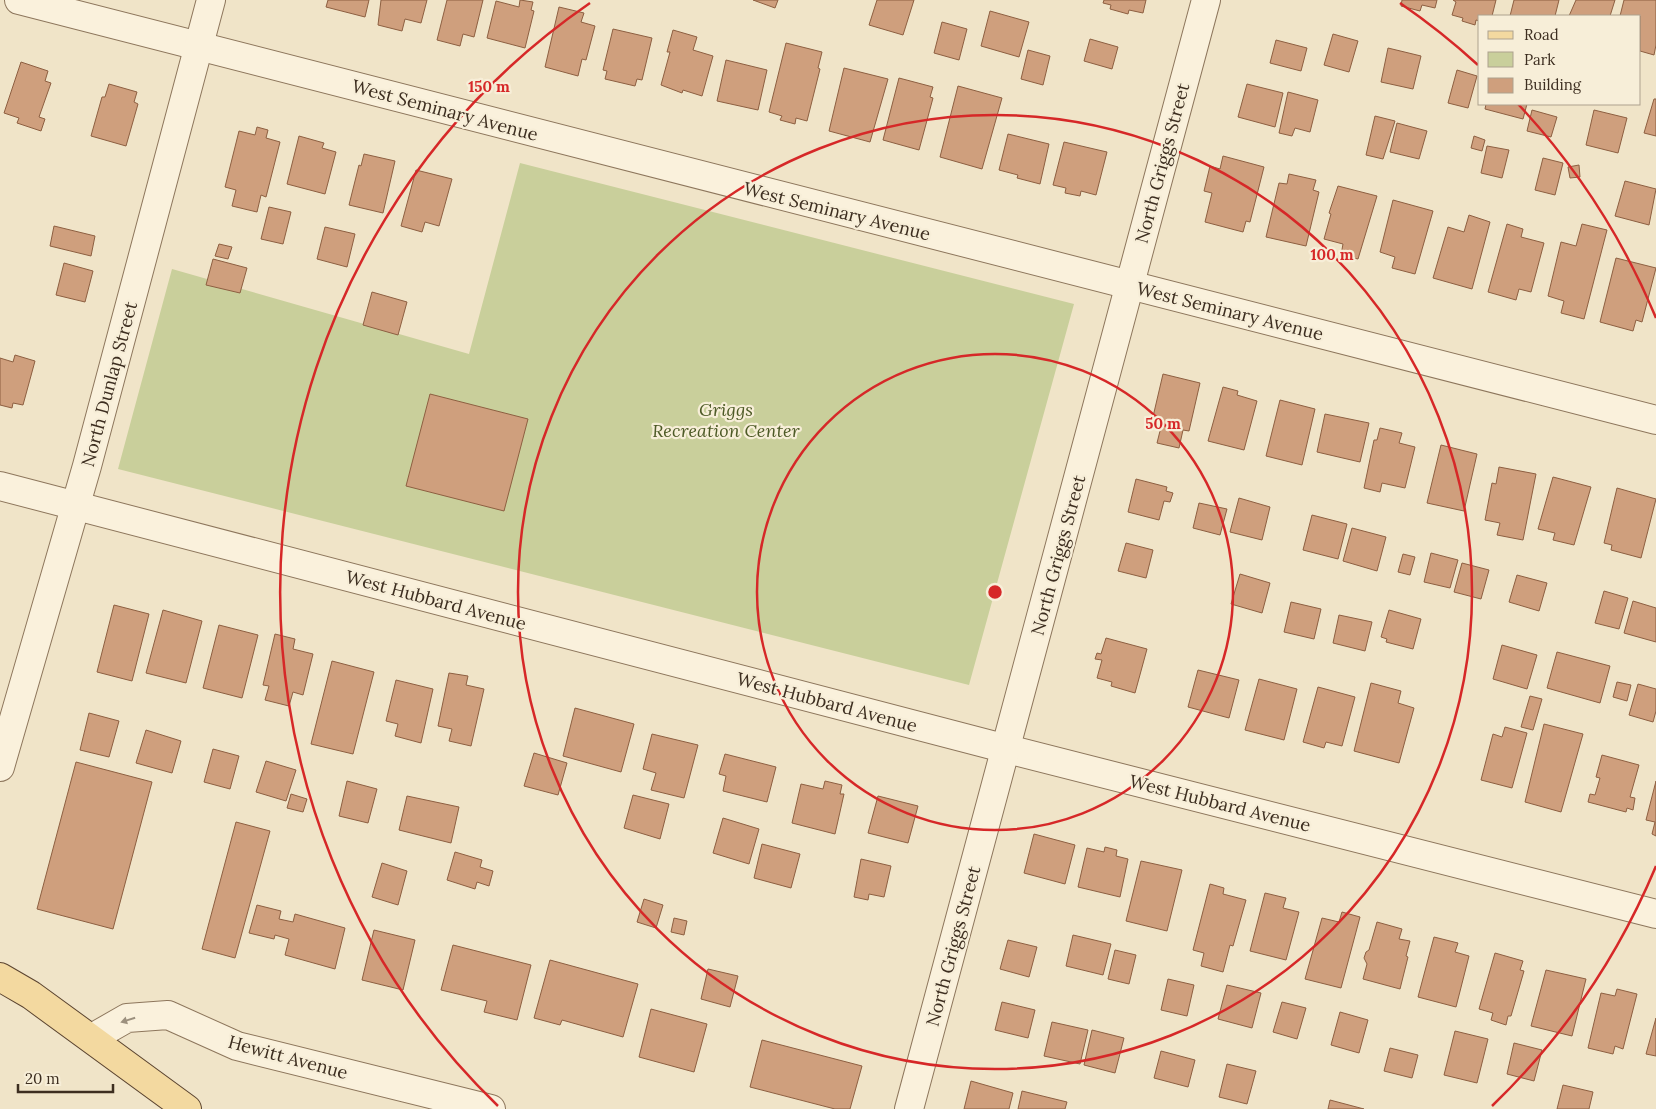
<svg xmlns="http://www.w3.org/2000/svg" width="1656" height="1109" font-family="Lora,serif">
<rect width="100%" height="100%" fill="#f0e4c8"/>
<polygon fill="#c9cf9b" points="520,163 1074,304 969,685 118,469 172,269 469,354"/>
<g fill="#cf9f7d" stroke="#8d5f41">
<polygon points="328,0 369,0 365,17 326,7"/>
<polygon points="381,0 427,0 421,23 405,19 402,31 378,25"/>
<polygon points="447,0 483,0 474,37 463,34 460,46 437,40"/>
<polygon points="520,0 533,2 531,10 534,11 525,48 487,38 496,1 519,7"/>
<polygon points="753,0 778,0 775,8"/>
<polygon points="877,0 914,0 903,35 869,25"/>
<polygon points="1104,0 1146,0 1143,13 1129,10 1128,14 1110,9 1111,5 1103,3"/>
<polygon points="1402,0 1437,0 1435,8 1422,5 1420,11 1401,6"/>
<polygon points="1496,0 1492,16 1480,16 1480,21 1476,20 1475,25 1462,21 1463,18 1452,15 1456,2 1453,0"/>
<polygon points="1514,0 1559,0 1555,16 1510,16"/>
<polygon points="1576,0 1615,0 1610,16 1569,16"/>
<polygon points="1624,0 1656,0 1656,45 1654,55 1640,51 1640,16 1620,16"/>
<polygon points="559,7 584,13 581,22 595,26 586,60 582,59 578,76 545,67"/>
<polygon points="990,11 1029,22 1019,57 981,46"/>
<polygon points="942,22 967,29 959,60 934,53"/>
<polygon points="613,29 652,38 642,80 637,79 635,86 605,79 607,71 603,70"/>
<polygon points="673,30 697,37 693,50 713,56 702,96 683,90 682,93 661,85 670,52 667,52"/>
<polygon points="1333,34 1358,41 1349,72 1324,65"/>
<polygon points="1090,39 1118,47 1112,69 1084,61"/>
<polygon points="1276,40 1307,48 1301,71 1270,63"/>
<polygon points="786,43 822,52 818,68 820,69 807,121 796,118 795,124 780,120 782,116 769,112"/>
<polygon points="1388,48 1421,56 1413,89 1381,82"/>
<polygon points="1028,50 1050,56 1043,85 1021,79"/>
<polygon points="726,60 767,70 758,110 717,101"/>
<polygon points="21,62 48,71 45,81 51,83 39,117 45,119 41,131 17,123 19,118 4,113"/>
<polygon points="844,68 888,79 870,142 829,131"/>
<polygon points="1457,70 1477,76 1468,108 1448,103"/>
<polygon points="899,78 933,87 930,97 933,98 919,150 883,140"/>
<polygon points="109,84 137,92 134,102 138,104 126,146 91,136 102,97 105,97"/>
<polygon points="1247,84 1283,93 1275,127 1238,117"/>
<polygon points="958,86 1002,98 982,169 940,157"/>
<polygon points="1288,92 1318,100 1310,132 1295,128 1292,136 1279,133"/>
<polygon points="1654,99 1656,99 1656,136 1644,133"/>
<polygon points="1486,104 1527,104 1523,119 1485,109"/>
<polygon points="1532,110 1557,117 1551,137 1527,131"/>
<polygon points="1594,110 1627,118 1618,153 1586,145"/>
<polygon points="1375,116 1395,121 1383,159 1366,155"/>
<polygon points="1397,123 1427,131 1419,159 1390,152"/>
<polygon points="257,127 268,130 266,138 280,142 266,197 261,195 257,212 232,206 236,190 225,187 239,131 255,135"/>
<polygon points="1008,134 1049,144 1040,184 1017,178 1018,175 999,170"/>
<polygon points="299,136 324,143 322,148 336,152 325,194 287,184"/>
<polygon points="1474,136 1485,140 1482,151 1471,148"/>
<polygon points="1064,142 1107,152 1096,195 1081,191 1080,196 1065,193 1066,188 1053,185"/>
<polygon points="1487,146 1509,150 1502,178 1481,173"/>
<polygon points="364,154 395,161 383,213 349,205 359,165 361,166"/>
<polygon points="1223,156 1264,167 1250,222 1246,221 1243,232 1205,222 1212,193 1204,191 1210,166 1220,169"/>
<polygon points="1543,158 1563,163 1555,195 1535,190"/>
<polygon points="1579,165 1580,177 1570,178 1568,167"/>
<polygon points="416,170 452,179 439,226 425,222 422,232 401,226"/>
<polygon points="1289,174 1316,180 1313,190 1319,192 1306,246 1266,237 1279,183 1287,184"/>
<polygon points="1625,181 1656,189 1649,225 1615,216"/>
<polygon points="1338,186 1377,196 1358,259 1341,255 1343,244 1324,239 1331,214 1329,213"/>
<polygon points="1393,200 1433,211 1415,274 1392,268 1395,257 1380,252"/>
<polygon points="269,207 291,212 283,244 261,239"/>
<polygon points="1469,215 1490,222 1472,289 1433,278 1448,227 1464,232"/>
<polygon points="1507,224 1523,229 1521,237 1544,243 1531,292 1519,289 1516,300 1488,292"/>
<polygon points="1582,224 1607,230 1584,319 1561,313 1564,301 1548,296 1561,242 1576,246"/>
<polygon points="54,226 95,236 91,256 50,246"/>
<polygon points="325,227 355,234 347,267 317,259"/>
<polygon points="219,244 232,247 228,259 215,256"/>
<polygon points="1616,258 1656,268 1642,322 1636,320 1633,331 1600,322"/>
<polygon points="213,259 247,268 240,293 206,285"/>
<polygon points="64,263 93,271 85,302 56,295"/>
<polygon points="372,292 407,302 398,335 363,325"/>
<polygon points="15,355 35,361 23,405 13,403 12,408 0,405 0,358 13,362"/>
<polygon points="1163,374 1200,383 1189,431 1183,430 1179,448 1157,443 1162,423 1152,421"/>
<polygon points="1223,387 1238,391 1237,395 1257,401 1244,450 1208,441"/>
<polygon points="430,394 528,419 504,511 406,486"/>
<polygon points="1280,400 1315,409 1302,465 1266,456"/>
<polygon points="1325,414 1369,423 1360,462 1317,452"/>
<polygon points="1380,428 1402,433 1399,443 1415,447 1405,488 1382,483 1380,492 1364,488 1374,440 1377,440"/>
<polygon points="1441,445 1477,454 1464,511 1427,503"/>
<polygon points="1499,467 1536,474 1523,540 1497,535 1500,523 1485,520 1492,483 1496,484"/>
<polygon points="1553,477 1591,487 1574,545 1553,540 1555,533 1538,529"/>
<polygon points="1136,479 1167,487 1166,491 1173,493 1170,502 1164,501 1159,520 1128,512"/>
<polygon points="1617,488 1656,499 1641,558 1611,550 1612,545 1604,543"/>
<polygon points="1239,498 1270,507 1262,540 1230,532"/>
<polygon points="1199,503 1227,509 1220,535 1193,528"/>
<polygon points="1312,515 1347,524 1338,559 1303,550"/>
<polygon points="1352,528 1386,537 1377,571 1343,561"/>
<polygon points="1126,543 1153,550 1146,578 1118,571"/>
<polygon points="1431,553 1458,560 1450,588 1424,582"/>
<polygon points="1403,554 1415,557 1410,575 1398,572"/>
<polygon points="1462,563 1489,570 1481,599 1454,592"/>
<polygon points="1240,574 1270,583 1262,613 1231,604"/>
<polygon points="1517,575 1547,583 1539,611 1509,602"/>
<polygon points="1604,591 1628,598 1619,629 1595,623"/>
<polygon points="1633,601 1656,608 1656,642 1624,633"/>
<polygon points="1291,602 1321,609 1314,639 1284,632"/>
<polygon points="114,605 149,614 132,681 97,672"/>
<polygon points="163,610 202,621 186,683 146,673"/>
<polygon points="1389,610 1421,619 1413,649 1386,642 1387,639 1381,637"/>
<polygon points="1339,615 1372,622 1365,651 1333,643"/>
<polygon points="219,625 258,635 242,698 203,688"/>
<polygon points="275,634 295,639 293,649 313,654 303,695 293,692 289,706 265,700 269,686 263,685"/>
<polygon points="1106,638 1147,649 1135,693 1111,686 1112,682 1097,678 1102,660 1095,659 1097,653 1101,654"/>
<polygon points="1502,645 1537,655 1527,689 1493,679"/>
<polygon points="1557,652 1610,666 1600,703 1547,688"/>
<polygon points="332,661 374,672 353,754 311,744"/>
<polygon points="1198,670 1239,680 1229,718 1188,707"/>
<polygon points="449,673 468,676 466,685 484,689 471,746 449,741 452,729 438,726"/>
<polygon points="1259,679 1297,689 1284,740 1245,730"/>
<polygon points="396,680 433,689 421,743 395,736 398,724 386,721"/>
<polygon points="1617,682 1631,685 1627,701 1613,697"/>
<polygon points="1371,683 1401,691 1398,703 1414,708 1399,763 1354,751"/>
<polygon points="1638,684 1656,689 1656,711 1653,722 1629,715"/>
<polygon points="1318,687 1355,697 1342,746 1326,742 1324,748 1303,742"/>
<polygon points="1530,696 1542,699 1533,730 1521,727"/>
<polygon points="575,708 634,724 621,772 563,756"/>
<polygon points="89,713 119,721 109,757 80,750"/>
<polygon points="1544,724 1583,734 1561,812 1525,802"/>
<polygon points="1505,727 1527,733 1512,788 1481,780 1493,734 1502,737"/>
<polygon points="146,730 181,741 172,773 136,763"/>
<polygon points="652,734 698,745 684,798 651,790 656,773 643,769"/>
<polygon points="213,749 239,756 230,789 204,782"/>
<polygon points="534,753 567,763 558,795 524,786"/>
<polygon points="725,754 776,767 767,802 723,791 726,776 719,774"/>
<polygon points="1602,755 1639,765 1630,797 1635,798 1633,810 1627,808 1626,812 1588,802 1590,794 1595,795 1600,778 1596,777"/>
<polygon points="266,761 296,770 286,801 256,792"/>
<polygon points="76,762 152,782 113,929 37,909"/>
<polygon points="347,781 377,789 368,823 339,816"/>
<polygon points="825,781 842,785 840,794 844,794 835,834 792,823 801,784 823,789"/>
<polygon points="1656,781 1656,836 1652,834 1655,822 1646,820"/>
<polygon points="291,794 307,799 303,812 287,808"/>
<polygon points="633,795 669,804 660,839 624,828"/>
<polygon points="407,796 459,807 451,843 399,830"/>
<polygon points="878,796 918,806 908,843 868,833"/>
<polygon points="723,818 759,829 749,864 713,853"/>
<polygon points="236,822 270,831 235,958 202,949"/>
<polygon points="1034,834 1075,845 1065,884 1024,873"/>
<polygon points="762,844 800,854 791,888 754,878"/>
<polygon points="1105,847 1117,850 1116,856 1128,859 1120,897 1078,887 1087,848 1104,852"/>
<polygon points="455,852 482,860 480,867 493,871 489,886 477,882 475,889 447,880"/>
<polygon points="861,859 891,866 884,897 869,894 868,900 854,897"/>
<polygon points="1141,861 1182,870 1167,931 1126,921"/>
<polygon points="382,863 407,871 398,905 372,897"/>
<polygon points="1210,884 1224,888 1223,894 1246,900 1233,946 1230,945 1223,972 1201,966 1204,953 1193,950"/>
<polygon points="1265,893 1286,898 1283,908 1299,912 1286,960 1250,951"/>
<polygon points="644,899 663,905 656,928 637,922"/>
<polygon points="257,905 281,911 279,919 293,922 295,914 345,928 335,969 285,955 289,939 275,935 274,939 249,933"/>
<polygon points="1342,912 1360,917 1341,988 1305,979 1322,918 1339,922"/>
<polygon points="674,918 687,921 684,935 671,932"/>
<polygon points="1377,922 1402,929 1399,939 1410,941 1406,956 1408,957 1400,989 1363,979 1367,964 1364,958 1366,952 1369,950"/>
<polygon points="374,930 415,940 403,990 362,980"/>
<polygon points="1073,935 1111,944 1103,975 1066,966"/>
<polygon points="1434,937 1458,943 1455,952 1469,956 1456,1007 1418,997"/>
<polygon points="1008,940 1037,947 1029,977 1000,969"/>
<polygon points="453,945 531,965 517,1020 484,1012 487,1001 441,990"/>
<polygon points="1115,950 1136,955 1129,984 1108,979"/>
<polygon points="1495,953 1523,961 1520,970 1524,971 1511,1016 1508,1016 1506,1025 1491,1020 1493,1013 1479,1009"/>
<polygon points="550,960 638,984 623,1037 562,1020 560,1025 534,1018"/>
<polygon points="708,969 738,976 730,1007 701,999"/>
<polygon points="1546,970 1586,979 1572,1036 1531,1026"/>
<polygon points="1168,979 1194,985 1187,1016 1161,1010"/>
<polygon points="1227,985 1261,993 1252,1028 1218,1019"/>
<polygon points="1617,989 1637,994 1623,1049 1615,1046 1613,1054 1588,1048 1601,993 1615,996"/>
<polygon points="1002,1002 1035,1010 1028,1038 995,1030"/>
<polygon points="1282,1002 1306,1008 1297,1039 1273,1032"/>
<polygon points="651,1009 707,1024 694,1072 639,1057"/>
<polygon points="1340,1012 1368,1020 1359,1053 1331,1045"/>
<polygon points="1656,1018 1656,1056 1646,1054"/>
<polygon points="1052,1022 1088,1030 1080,1064 1044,1056"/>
<polygon points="1092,1030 1124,1038 1115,1073 1084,1065"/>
<polygon points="1455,1031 1488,1039 1477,1083 1444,1075"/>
<polygon points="762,1040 862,1066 850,1109 835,1109 750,1087"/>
<polygon points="1514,1043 1542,1050 1534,1081 1507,1074"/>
<polygon points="1390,1048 1418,1055 1412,1078 1384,1071"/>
<polygon points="1161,1051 1195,1060 1188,1087 1154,1078"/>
<polygon points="1227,1064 1256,1071 1247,1104 1219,1097"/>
<polygon points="971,1081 1013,1093 1009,1109 964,1109"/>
<polygon points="1563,1085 1593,1092 1589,1109 1557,1109"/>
<polygon points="1022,1091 1067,1102 1065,1109 1018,1109"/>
<polygon points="1330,1100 1364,1109 1328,1109"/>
</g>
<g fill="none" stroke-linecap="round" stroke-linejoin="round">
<g stroke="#8d765c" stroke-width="30">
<g id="minor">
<polyline points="19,0 1656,420"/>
<polyline points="0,486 1007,749 1656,914"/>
<polyline points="0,767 87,466 211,0"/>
<polyline points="92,1038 127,1018 168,1015 237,1046 491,1109"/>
<polyline points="909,1109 1206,0"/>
</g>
</g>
<g stroke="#5b4430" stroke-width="30">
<polyline id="major" points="0,977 31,995 187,1109"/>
</g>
<use href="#minor" stroke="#faf1dc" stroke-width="28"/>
<use href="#major" stroke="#f3d9a0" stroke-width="28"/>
</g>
<defs><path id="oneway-solid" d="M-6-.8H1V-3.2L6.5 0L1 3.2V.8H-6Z" transform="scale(1.25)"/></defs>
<use fill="#9c907e" href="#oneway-solid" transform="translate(128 1020) rotate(163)"/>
<g fill="none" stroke="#d62828" stroke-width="2.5">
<circle cx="995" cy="592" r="238"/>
<circle cx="995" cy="592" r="477"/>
<path d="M1656 866A715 715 0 0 1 1492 1106M498 1106A715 715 0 0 1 590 3M1400 3A715 715 0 0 1 1478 65M1518 104A715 715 0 0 1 1656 318"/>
</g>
<g text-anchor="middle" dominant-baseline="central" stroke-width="4.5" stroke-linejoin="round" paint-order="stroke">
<g font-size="18" fill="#3d2e20" stroke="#f7eed8">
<text transform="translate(445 110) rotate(15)">West Seminary Avenue</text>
<text transform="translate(1162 163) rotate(-75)">North Griggs Street</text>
<text transform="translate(837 211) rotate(14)">West Seminary Avenue</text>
<text transform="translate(1230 311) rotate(14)">West Seminary Avenue</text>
<text transform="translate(109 384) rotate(-75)">North Dunlap Street</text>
<text transform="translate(1058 555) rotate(-75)">North Griggs Street</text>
<text transform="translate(436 600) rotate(15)">West Hubbard Avenue</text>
<text transform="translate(827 702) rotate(15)">West Hubbard Avenue</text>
<text transform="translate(1220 803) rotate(14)">West Hubbard Avenue</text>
<text transform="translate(953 946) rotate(-75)">North Griggs Street</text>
<text transform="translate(288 1057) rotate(15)">Hewitt Avenue</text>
</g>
<g font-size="18" font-style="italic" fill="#4d5a26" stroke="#f7eed8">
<text x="726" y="409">Griggs<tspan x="726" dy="21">Recreation Center</tspan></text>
</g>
</g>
<circle cx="995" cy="592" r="8" fill="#d62828" stroke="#f7eed8" stroke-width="2.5"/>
<g font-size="15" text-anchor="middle" font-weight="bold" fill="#d62828" stroke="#f7eed8" stroke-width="4.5" stroke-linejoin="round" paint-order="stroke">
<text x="489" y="92">150 m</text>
<text x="1332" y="260">100 m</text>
<text x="1163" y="429">50 m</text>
</g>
<rect x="1478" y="15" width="162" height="90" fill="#f7eed8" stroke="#ada18e"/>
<rect x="1488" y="31" width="25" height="8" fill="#f3d9a0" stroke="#ada18e"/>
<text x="1524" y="40" font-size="15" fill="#3d2e20">Road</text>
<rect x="1488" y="52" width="25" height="15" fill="#c9cf9b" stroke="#ada18e"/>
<text x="1524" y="65" font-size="15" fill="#3d2e20">Park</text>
<rect x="1488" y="78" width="25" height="15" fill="#cf9f7d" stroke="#ada18e"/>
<text x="1524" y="90" font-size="15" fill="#3d2e20">Building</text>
<path d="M18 1084v8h95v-8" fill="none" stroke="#3d2e20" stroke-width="2.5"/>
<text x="25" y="1084" font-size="15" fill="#3d2e20" stroke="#f7eed8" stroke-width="4" paint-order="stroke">20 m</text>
</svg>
